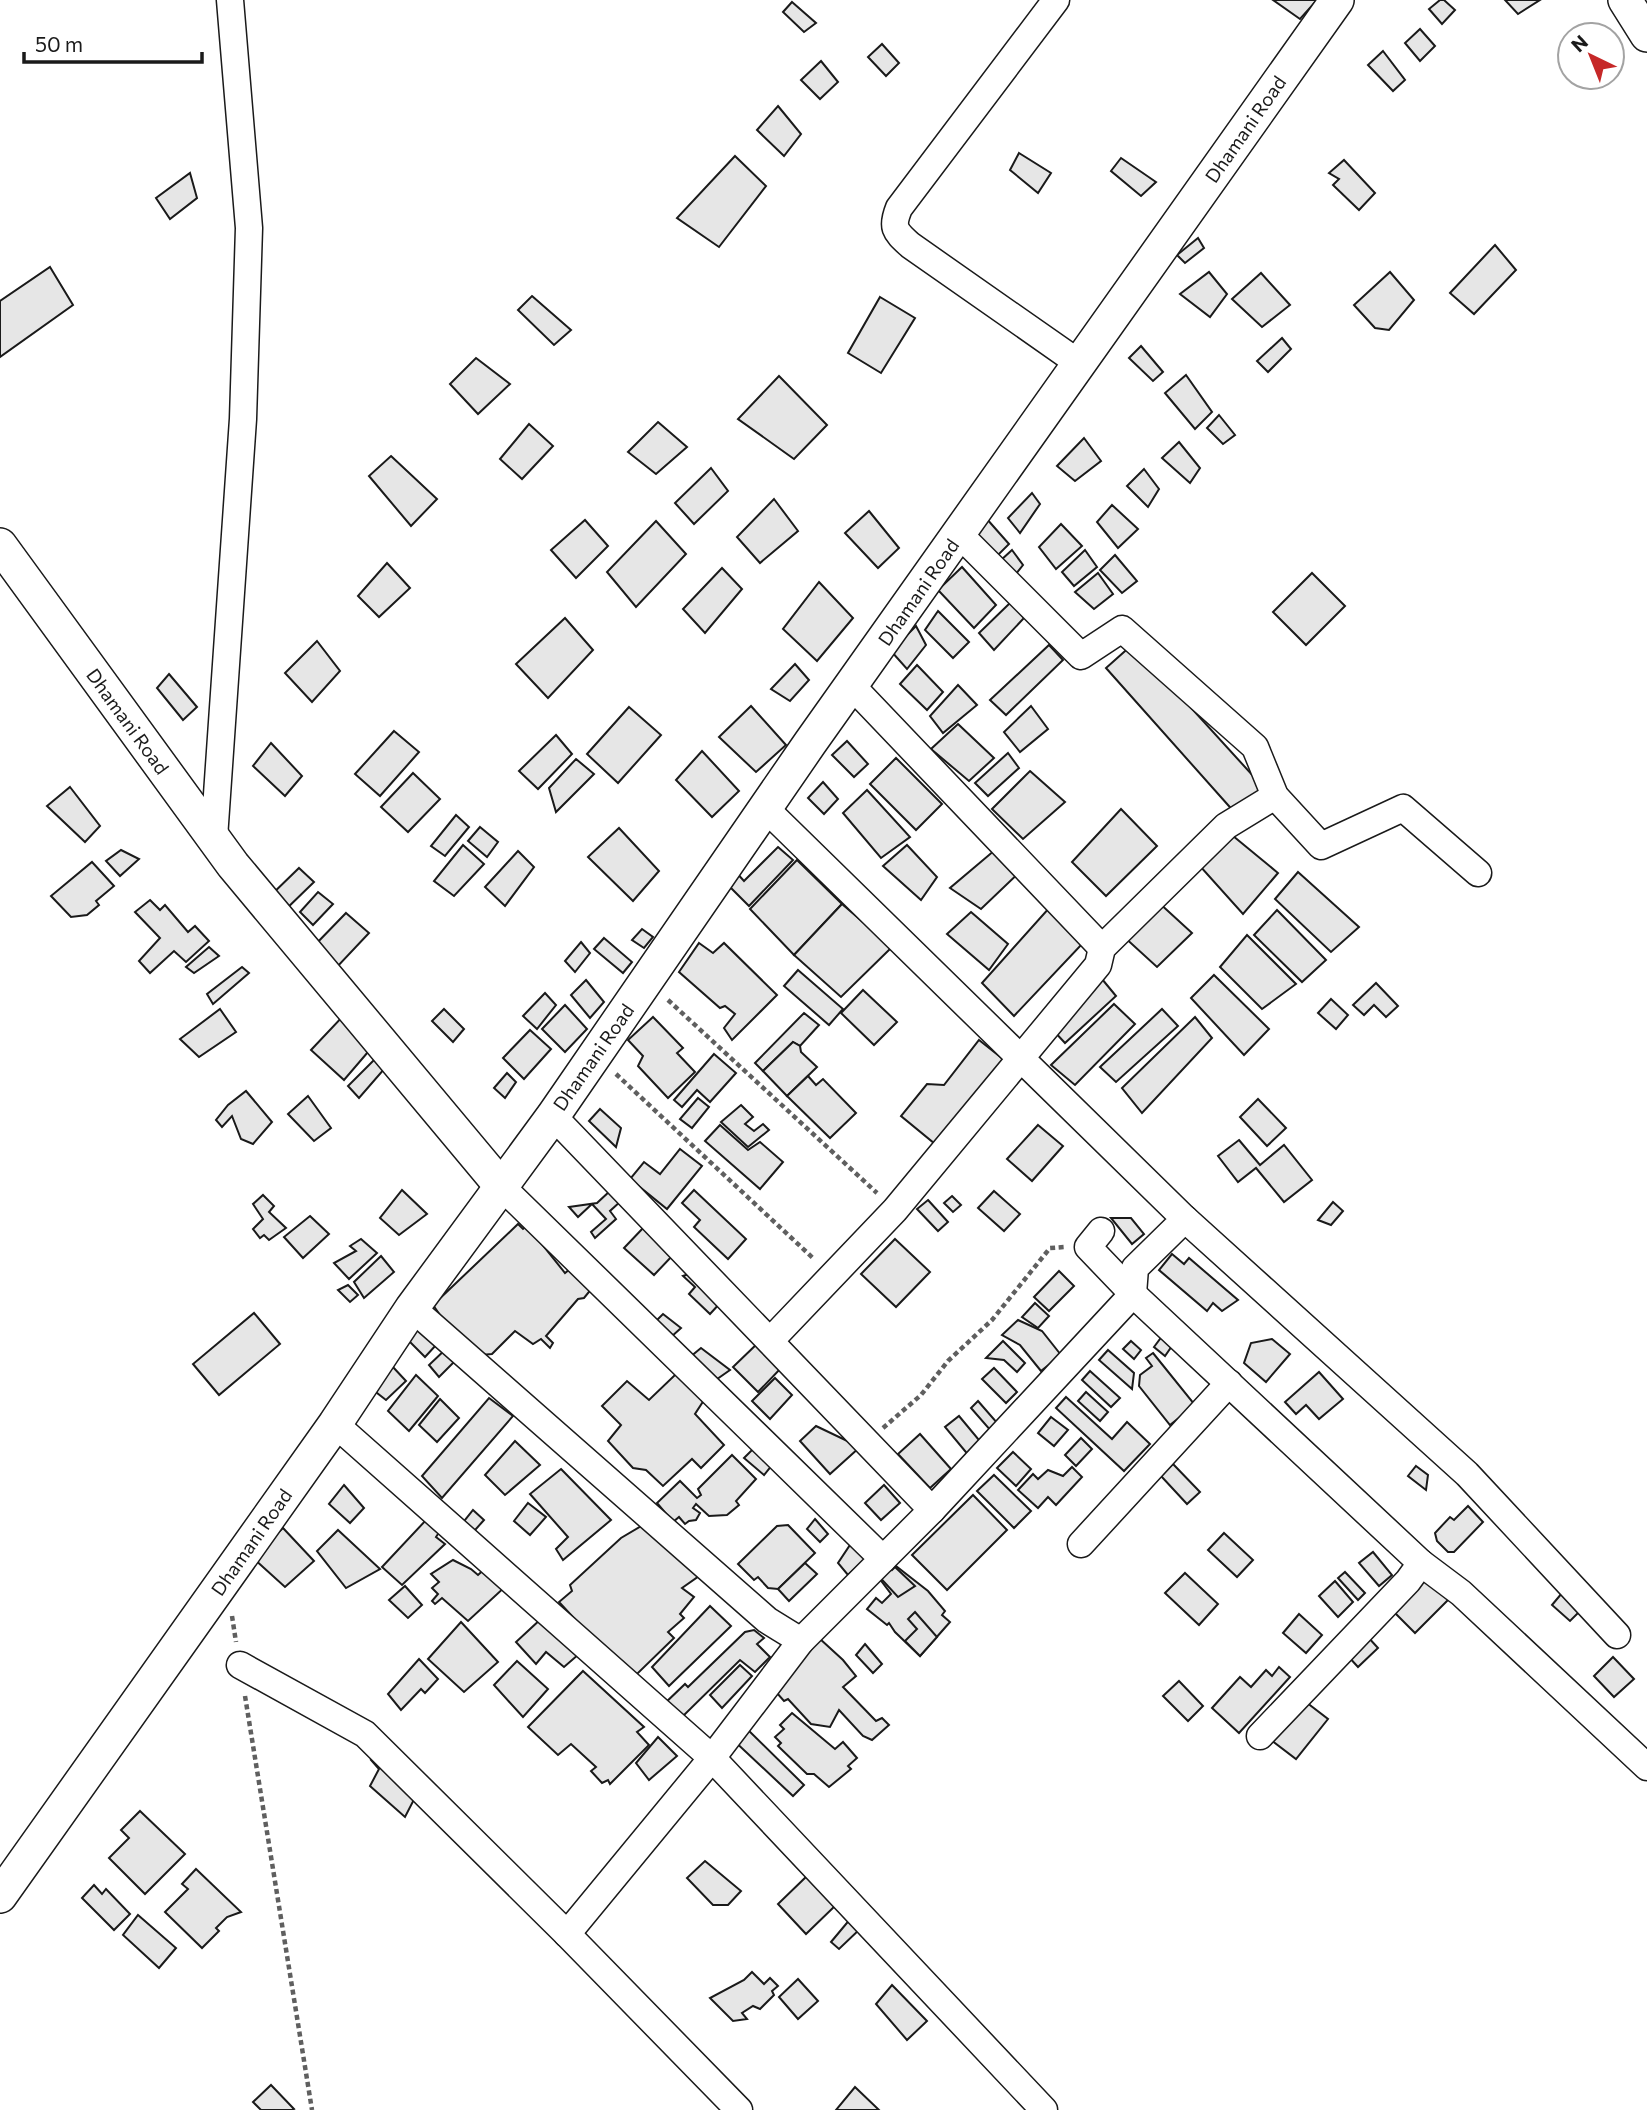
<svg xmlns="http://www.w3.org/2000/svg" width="1647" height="2110" font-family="Commissioner,sans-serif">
<rect width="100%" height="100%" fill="#fff"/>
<g fill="#e6e6e6" stroke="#1a1a1a" stroke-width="2">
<polygon points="1273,0 1317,0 1300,19"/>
<polygon points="1440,0 1444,0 1455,10 1442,24 1429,9"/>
<polygon points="1505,0 1540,0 1518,14"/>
<polygon points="792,2 816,23 804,32 783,12"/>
<polygon points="1420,29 1435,46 1420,61 1405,43"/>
<polygon points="882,44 899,63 886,76 868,57"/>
<polygon points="1383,51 1405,80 1393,91 1368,65"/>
<polygon points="821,61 838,82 820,99 801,80"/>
<polygon points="778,106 801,134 784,156 757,130"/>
<polygon points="1019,153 1051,173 1038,193 1010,170"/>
<polygon points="735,156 766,186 719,247 677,218"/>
<polygon points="1121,158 1156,182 1141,196 1111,171"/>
<polygon points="1344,160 1375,193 1359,210 1333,185 1339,179 1329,173"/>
<polygon points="190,173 197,198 170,219 156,198"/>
<polygon points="1198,238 1204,248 1185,263 1177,255"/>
<polygon points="1495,245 1516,270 1474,314 1450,293"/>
<polygon points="50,267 73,305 0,357 0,301"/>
<polygon points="1209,272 1227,294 1210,317 1180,294"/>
<polygon points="1390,272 1414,300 1389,330 1375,328 1354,305"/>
<polygon points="1261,273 1290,305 1262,327 1232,299"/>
<polygon points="532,296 571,330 554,345 518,310"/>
<polygon points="880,297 915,318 881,373 848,353"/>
<polygon points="1282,338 1291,349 1268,372 1257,361"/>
<polygon points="1141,346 1163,372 1153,381 1129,358"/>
<polygon points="476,358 510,384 478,414 450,384"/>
<polygon points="1186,375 1212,412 1195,429 1165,393"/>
<polygon points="779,376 827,425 794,459 738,419"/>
<polygon points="1219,415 1235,435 1223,444 1207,428"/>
<polygon points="658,422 687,447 656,474 628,452"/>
<polygon points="529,424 553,446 522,479 500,459"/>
<polygon points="1084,438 1101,461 1075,481 1057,466"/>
<polygon points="1179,442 1200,468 1190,483 1162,458"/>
<polygon points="391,456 437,499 411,526 369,476"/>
<polygon points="711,468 728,491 694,524 675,503"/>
<polygon points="1144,469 1159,489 1148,507 1127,486"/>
<polygon points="1032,493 1040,504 1020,533 1008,518"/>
<polygon points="774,499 798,531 760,563 737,537"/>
<polygon points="1112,505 1138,529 1118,548 1097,522"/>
<polygon points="869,511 899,548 878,568 845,533"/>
<polygon points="986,518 1009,544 996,557 971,535"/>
<polygon points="585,520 608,546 576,578 551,550"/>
<polygon points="656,521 686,554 636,607 607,572"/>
<polygon points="1061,524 1082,546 1056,569 1039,547"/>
<polygon points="1012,550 1023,565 1012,579 1000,561"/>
<polygon points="1085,550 1097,567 1074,586 1062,572"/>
<polygon points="1115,555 1137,581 1122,593 1100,570"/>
<polygon points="387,563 410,588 379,617 358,596"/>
<polygon points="962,567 996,605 974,628 938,590"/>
<polygon points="722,568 742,589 705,633 683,609"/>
<polygon points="1098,573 1113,594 1094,609 1075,592"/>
<polygon points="1312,573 1345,606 1306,645 1273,612"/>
<polygon points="819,582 853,618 817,661 783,629"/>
<polygon points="1011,602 1024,618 994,650 979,633"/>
<polygon points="938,611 969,642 953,658 925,630"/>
<polygon points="565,618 593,650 548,698 516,664"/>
<polygon points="916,626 926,645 907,669 891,651"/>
<polygon points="317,641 340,671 312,702 285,673"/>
<polygon points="1133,644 1265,789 1236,814 1106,668"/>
<polygon points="1049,645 1063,660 1006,715 990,700"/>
<polygon points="795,664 809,680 790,701 771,689"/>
<polygon points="917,665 943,692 927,710 900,684"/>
<polygon points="169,674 197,707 183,720 157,688"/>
<polygon points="958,685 977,705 943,733 930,716"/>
<polygon points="751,706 786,745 756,772 719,737"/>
<polygon points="1031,706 1048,729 1020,752 1004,732"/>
<polygon points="629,707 661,735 618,783 587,754"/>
<polygon points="958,724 994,758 969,781 931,749"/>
<polygon points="394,731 419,752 380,796 355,774"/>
<polygon points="556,735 572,754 538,789 519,771"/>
<polygon points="847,741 868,764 854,777 832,755"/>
<polygon points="271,743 302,776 285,796 253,766"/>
<polygon points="702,751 739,791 712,817 676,780"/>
<polygon points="1008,753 1019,768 988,796 975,783"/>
<polygon points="896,758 942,804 916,830 870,784"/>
<polygon points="576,759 594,774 556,812 549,788"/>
<polygon points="1030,771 1065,802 1023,839 992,809"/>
<polygon points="413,773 440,799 408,832 381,807"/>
<polygon points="823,782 838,799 824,814 808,798"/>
<polygon points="70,787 100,826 85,842 47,806"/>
<polygon points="867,790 910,837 881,858 843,813"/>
<polygon points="1121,809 1157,846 1106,896 1072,862"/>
<polygon points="456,815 469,827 445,856 431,846"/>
<polygon points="480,827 498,842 487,857 468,841"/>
<polygon points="619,828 659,871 633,901 588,857"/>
<polygon points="1227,831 1278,873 1243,914 1199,865"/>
<polygon points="1002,844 1025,867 981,909 950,888"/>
<polygon points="463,845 484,864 454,896 434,881"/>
<polygon points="907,845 937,877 921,900 883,866"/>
<polygon points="778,847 793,860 749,906 723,880 734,870 744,881"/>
<polygon points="121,850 139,859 120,876 106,861"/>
<polygon points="518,851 534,867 505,906 485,887"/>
<polygon points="797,860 842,904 794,955 750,909"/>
<polygon points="92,862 114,886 96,901 99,905 87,915 71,917 51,896"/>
<polygon points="299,868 314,882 281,914 267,899"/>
<polygon points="1298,872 1359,927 1331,952 1275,899"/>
<polygon points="318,892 333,904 313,925 300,912"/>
<polygon points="150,900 160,910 165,905 188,932 195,926 209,941 186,962 174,951 150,973 139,961 160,938 135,912"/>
<polygon points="1157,901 1192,933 1157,967 1122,935"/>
<polygon points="842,904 892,947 841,997 794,955"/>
<polygon points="1050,907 1083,943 1014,1016 982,983"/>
<polygon points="1277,910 1326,960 1302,982 1254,935"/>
<polygon points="971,912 1008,944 989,970 947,934"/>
<polygon points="346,913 369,933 337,967 313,947"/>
<polygon points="642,929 653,937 644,948 632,940"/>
<polygon points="1247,935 1296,984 1262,1009 1220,967"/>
<polygon points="604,938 632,962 623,973 594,949"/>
<polygon points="581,942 590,953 575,972 565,961"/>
<polygon points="699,943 713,953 724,943 777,995 732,1040 724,1028 735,1014 725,1006 720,1008 679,972"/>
<polygon points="209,947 219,956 194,973 186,967"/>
<polygon points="242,967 249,973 213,1004 207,994"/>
<polygon points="798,970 843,1009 829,1025 784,986"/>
<polygon points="1214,975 1269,1029 1244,1055 1191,998"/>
<polygon points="1102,979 1116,996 1065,1043 1052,1029"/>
<polygon points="586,980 604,1002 590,1018 571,995"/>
<polygon points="1376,983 1398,1006 1386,1017 1374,1005 1364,1015 1353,1005"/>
<polygon points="863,990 897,1022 874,1045 841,1013"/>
<polygon points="545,993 556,1005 537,1029 523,1016"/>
<polygon points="1331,999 1348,1015 1336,1029 1318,1013"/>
<polygon points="1114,1004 1135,1024 1075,1085 1051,1065"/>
<polygon points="565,1005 587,1029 565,1052 542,1029"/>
<polygon points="220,1009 236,1032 199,1057 180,1039"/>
<polygon points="444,1009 464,1029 453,1042 432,1021"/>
<polygon points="1162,1009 1178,1026 1116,1082 1100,1067"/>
<polygon points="804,1013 819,1025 800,1046 793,1042 763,1071 755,1063"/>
<polygon points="345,1014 374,1045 344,1080 311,1050"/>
<polygon points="653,1017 683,1048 677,1053 695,1072 668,1098 638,1066 643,1056 628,1040"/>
<polygon points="1195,1017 1212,1038 1142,1113 1122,1088"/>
<polygon points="530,1030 551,1049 524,1079 503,1058"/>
<polygon points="979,1040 1008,1063 940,1148 901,1116 927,1084 944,1085"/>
<polygon points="793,1042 800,1046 801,1052 817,1067 787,1096 763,1071"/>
<polygon points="384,1050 392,1060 359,1098 348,1086"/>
<polygon points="714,1054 736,1073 710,1102 697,1090 682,1107 674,1100"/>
<polygon points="507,1073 516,1082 505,1098 494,1088"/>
<polygon points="808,1076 816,1085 823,1079 856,1113 830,1138 787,1096"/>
<polygon points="246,1091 272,1122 253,1144 241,1139 232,1116 222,1127 216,1120 228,1105"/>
<polygon points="308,1096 331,1128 314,1141 288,1114"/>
<polygon points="698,1098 709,1107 692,1128 680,1119"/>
<polygon points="1258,1099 1286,1128 1267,1146 1240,1117"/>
<polygon points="741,1105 753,1117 745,1124 754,1131 763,1124 769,1130 748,1147 721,1122"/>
<polygon points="600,1109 621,1128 616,1147 589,1121"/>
<polygon points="720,1125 748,1150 760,1142 783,1162 760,1189 705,1141"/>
<polygon points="1038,1125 1063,1146 1032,1181 1007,1159"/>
<polygon points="1239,1140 1260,1165 1284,1145 1312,1180 1284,1202 1256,1168 1238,1182 1218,1156"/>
<polygon points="680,1149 702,1166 667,1209 630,1179 644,1162 660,1174"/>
<polygon points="402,1190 427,1214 399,1235 380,1218"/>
<polygon points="611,1190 621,1201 610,1211 616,1219 595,1238 591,1232 606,1219 592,1204 578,1217 569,1207 597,1203"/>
<polygon points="694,1190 746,1239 728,1259 694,1227 700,1220 682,1203"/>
<polygon points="994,1191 1020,1214 1004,1231 978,1208"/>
<polygon points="263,1195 274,1206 269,1212 286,1228 269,1240 264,1235 260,1238 253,1229 263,1219 253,1204"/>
<polygon points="952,1196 961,1205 953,1212 944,1203"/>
<polygon points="928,1200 948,1222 938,1231 917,1209"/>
<polygon points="1333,1202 1343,1211 1331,1225 1318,1220"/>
<polygon points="310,1216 329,1234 303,1258 284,1237"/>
<polygon points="1111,1218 1131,1218 1144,1234 1132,1244"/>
<polygon points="531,1222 537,1238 565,1273 575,1265 593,1287 584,1298 578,1299 546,1336 553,1343 550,1348 541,1339 533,1344 515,1331 492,1354 469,1356 433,1305 518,1224 523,1229"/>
<polygon points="645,1226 674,1254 654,1275 624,1248"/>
<polygon points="361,1239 377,1253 349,1279 334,1263 356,1251 350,1246"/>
<polygon points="895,1239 930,1272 896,1307 861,1274"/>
<polygon points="1172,1254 1184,1264 1189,1258 1238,1300 1222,1311 1213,1303 1207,1311 1159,1270"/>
<polygon points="381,1256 394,1272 364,1298 354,1282"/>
<polygon points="709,1267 733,1289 710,1314 689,1294 695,1287 683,1276"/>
<polygon points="1059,1271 1074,1286 1049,1311 1034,1297"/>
<polygon points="348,1285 358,1295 350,1302 338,1290"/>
<polygon points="1035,1303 1049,1316 1038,1328 1022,1317"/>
<polygon points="254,1313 280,1344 219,1395 193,1364"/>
<polygon points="663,1314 681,1328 670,1338 654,1323"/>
<polygon points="415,1320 437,1344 425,1357 403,1335"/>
<polygon points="1018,1320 1042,1331 1061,1355 1041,1371 1020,1345 1002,1335"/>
<polygon points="1163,1335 1174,1343 1165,1356 1154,1347"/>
<polygon points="1272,1339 1290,1354 1266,1382 1244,1363 1251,1343"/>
<polygon points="1003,1341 1025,1363 1017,1372 1004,1360 986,1358"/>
<polygon points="1131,1341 1141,1350 1134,1359 1123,1349"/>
<polygon points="759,1342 783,1366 758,1392 733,1367"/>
<polygon points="448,1347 458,1358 439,1377 429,1365"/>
<polygon points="701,1348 730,1370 710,1384 684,1362"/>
<polygon points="1108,1350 1134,1373 1132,1389 1099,1360"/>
<polygon points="1153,1353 1195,1405 1170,1425 1139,1386 1140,1375 1152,1366 1146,1358"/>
<polygon points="392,1366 406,1381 386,1400 372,1389"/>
<polygon points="994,1368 1017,1392 1006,1403 982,1379"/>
<polygon points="1090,1371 1120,1398 1111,1407 1082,1380"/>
<polygon points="1319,1372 1343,1399 1319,1419 1306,1405 1296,1414 1285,1402"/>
<polygon points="676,1374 706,1397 695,1414 724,1445 701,1468 692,1459 663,1486 646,1470 633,1468 608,1441 621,1425 602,1406 627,1381 649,1400"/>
<polygon points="416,1375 438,1396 409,1431 388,1411"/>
<polygon points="775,1378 792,1395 770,1419 752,1401"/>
<polygon points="1086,1392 1108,1412 1100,1421 1078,1401"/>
<polygon points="1066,1397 1112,1439 1127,1422 1150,1444 1124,1471 1056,1408"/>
<polygon points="489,1398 513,1416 442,1498 422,1476"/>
<polygon points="440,1399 459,1418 437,1442 419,1425"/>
<polygon points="978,1401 999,1425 991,1431 971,1408"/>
<polygon points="959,1416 984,1446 970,1457 945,1427"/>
<polygon points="1051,1417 1068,1430 1054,1446 1038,1433"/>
<polygon points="816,1426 860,1447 830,1474 800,1441"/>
<polygon points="920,1434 951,1469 930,1488 898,1454"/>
<polygon points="1081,1438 1092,1449 1076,1466 1065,1455"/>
<polygon points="515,1441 540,1465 505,1495 485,1475"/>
<polygon points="758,1444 776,1460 764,1475 744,1458"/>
<polygon points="1013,1452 1031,1469 1016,1486 997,1468"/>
<polygon points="732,1455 756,1479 736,1501 739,1505 727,1515 709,1516 696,1504 693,1508 700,1513 696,1520 689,1521 685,1524 679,1517 673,1522 657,1503 680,1481 697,1498 701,1495 698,1489"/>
<polygon points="1173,1464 1200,1492 1187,1504 1161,1476"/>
<polygon points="1416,1466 1428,1475 1426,1490 1408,1476"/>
<polygon points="1072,1467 1082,1477 1056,1505 1048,1497 1038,1508 1018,1490 1033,1474 1038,1479 1048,1470 1063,1476"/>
<polygon points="561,1469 611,1520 563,1560 556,1549 568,1537 530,1494"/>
<polygon points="994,1475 1031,1511 1014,1528 977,1491"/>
<polygon points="344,1485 364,1508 350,1523 329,1504"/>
<polygon points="884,1485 900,1503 881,1520 865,1503"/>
<polygon points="973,1495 1007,1530 947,1590 912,1555"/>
<polygon points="528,1503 546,1517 530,1535 514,1521"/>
<polygon points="1468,1506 1483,1522 1454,1552 1448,1552 1437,1541 1435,1533 1450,1517 1454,1520"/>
<polygon points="473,1510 484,1520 467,1539 457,1530"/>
<polygon points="427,1519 442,1528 436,1537 445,1544 402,1585 382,1567"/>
<polygon points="815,1519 828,1534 820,1542 807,1529"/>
<polygon points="648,1522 699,1576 682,1588 694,1597 680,1614 684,1618 668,1632 674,1638 637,1674 622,1670 559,1602 572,1591 570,1585 621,1538"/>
<polygon points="788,1525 815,1553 778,1589 768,1588 758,1577 754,1580 738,1564 777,1526"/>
<polygon points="283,1528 314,1561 285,1587 252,1557"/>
<polygon points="338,1530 380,1569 346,1588 317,1551"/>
<polygon points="1224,1533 1253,1560 1237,1577 1208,1550"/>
<polygon points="852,1542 866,1558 848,1575 838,1563"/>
<polygon points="1373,1552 1392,1575 1379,1586 1359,1563"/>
<polygon points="887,1559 928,1591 945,1611 942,1615 950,1622 920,1656 895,1632 889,1623 887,1625 867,1609 876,1598 882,1603 891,1594 873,1570"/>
<polygon points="453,1560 471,1569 478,1575 488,1566 507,1585 468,1621 442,1598 435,1604 432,1601 438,1594 432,1588 439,1582 431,1574"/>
<polygon points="886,1562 892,1570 895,1567 915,1586 898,1597 873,1570"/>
<polygon points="805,1563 817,1574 789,1601 778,1589"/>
<polygon points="1345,1572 1365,1593 1358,1600 1338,1578"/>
<polygon points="1185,1573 1218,1604 1199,1625 1165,1593"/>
<polygon points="1425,1576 1448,1600 1415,1633 1391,1609"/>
<polygon points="1335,1581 1353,1602 1338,1617 1319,1596"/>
<polygon points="405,1586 422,1605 408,1618 389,1600"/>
<polygon points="1562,1593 1581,1610 1570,1621 1552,1605"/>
<polygon points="710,1606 731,1626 669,1686 652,1667"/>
<polygon points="915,1612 937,1637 920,1656 905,1641 917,1629 908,1619"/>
<polygon points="1299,1614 1322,1635 1306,1653 1283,1633"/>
<polygon points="542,1618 579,1654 564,1667 546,1652 536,1664 516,1642"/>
<polygon points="461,1622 498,1662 464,1692 428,1659"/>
<polygon points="754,1630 764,1638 757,1644 770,1657 755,1672 740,1660 678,1721 660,1708 685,1684 688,1687 745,1632"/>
<polygon points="1367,1636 1378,1648 1358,1667 1347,1655"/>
<polygon points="819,1638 843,1660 856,1676 843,1687 876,1721 882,1718 889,1725 872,1740 863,1736 839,1710 830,1727 811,1724 788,1699 784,1701 776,1692"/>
<polygon points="865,1644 882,1664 873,1673 856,1655"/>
<polygon points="1613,1657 1634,1679 1614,1697 1594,1676"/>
<polygon points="419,1659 438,1679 425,1693 421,1689 401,1710 388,1694"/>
<polygon points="517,1661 548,1689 523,1717 494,1685"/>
<polygon points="740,1665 752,1676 722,1708 710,1695"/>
<polygon points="1279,1667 1290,1677 1239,1733 1212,1708 1240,1677 1251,1687 1266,1670 1272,1676"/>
<polygon points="583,1671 644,1727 637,1732 649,1745 610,1784 608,1780 602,1783 591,1771 596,1767 571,1744 558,1755 528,1727"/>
<polygon points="1179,1681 1203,1706 1188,1721 1163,1696"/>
<polygon points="1302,1699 1328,1719 1296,1759 1271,1740"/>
<polygon points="792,1713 835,1749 843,1742 857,1758 848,1766 851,1769 829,1787 814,1774 807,1774 778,1746 781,1743 775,1737 784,1729 780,1725"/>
<polygon points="742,1724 804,1785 793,1796 730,1737"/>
<polygon points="658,1737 677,1756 649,1780 636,1763"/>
<polygon points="387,1749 423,1782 405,1817 370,1786 379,1769 371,1760"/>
<polygon points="140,1811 185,1854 145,1894 109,1858 129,1838 121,1830"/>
<polygon points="705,1861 741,1891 728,1905 713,1905 687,1878"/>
<polygon points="196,1869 241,1912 227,1917 216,1928 219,1931 202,1948 165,1912 188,1889 182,1884"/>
<polygon points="809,1874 837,1904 806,1934 778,1904"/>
<polygon points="94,1885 102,1894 106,1889 130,1914 114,1930 82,1898"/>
<polygon points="138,1915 176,1948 159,1968 123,1935"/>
<polygon points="851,1918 861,1928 839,1949 831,1942"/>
<polygon points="752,1972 764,1984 770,1978 778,1986 772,1991 774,1995 760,2009 753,2006 742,2013 747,2019 733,2021 710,1998 744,1980"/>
<polygon points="798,1979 818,2001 798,2019 779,1997"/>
<polygon points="892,1985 927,2021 907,2040 876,2004"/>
<polygon points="271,2085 294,2109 292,2110 261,2110 253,2102"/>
<polygon points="855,2087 879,2110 836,2110"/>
</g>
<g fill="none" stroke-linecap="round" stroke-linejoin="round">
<g stroke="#1a1a1a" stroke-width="29">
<g id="minor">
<path d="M1056 0 899 208C891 228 895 231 910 245L1080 364"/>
<polyline points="959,534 1081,656 1122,629 1255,747 1275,796 1321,846 1403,808 1478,873"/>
<polyline points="851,685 1102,948"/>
<polyline points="765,808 1185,1219 1135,1268 1133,1294 932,1510"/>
<polyline points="214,838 243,419 249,228 230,0"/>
<polyline points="553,1116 932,1510 883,1559"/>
<polyline points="501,1186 883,1559 801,1641 712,1758 567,1934"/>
<polyline points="1185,1219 1467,1474 1617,1635"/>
<polyline points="1101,1231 1088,1247 1133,1294 1421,1563 1461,1593 1647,1767"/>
<polyline points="412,1308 767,1620 801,1641"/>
<polyline points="770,1341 895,1210 1098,965 1102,948 1226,826 1275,796"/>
<polyline points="335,1424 712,1758 1044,2110"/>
<polyline points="1081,1544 1229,1383"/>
<polyline points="240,1665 365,1734 567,1934 739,2110"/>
<polyline points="1260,1736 1408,1581 1421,1563"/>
</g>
</g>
<g stroke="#1a1a1a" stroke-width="36">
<g id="major">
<polyline points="1625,0 1647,35"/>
<polyline points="0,545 233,865 501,1186"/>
<polyline points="0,1896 335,1424 412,1308 553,1116 810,743 1337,0"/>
</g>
</g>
<g stroke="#5f5f5f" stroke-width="4.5" stroke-dasharray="5 3.5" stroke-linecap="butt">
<polyline points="668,1000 877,1193"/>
<polyline points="616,1074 814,1259"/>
<polyline points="883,1428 921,1395 948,1361 992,1320 1050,1248 1064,1247"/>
<polyline points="232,1616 236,1642"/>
<polyline points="245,1696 312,2110"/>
</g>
<use href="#minor" stroke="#fff" stroke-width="26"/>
<use href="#major" stroke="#fff" stroke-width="33"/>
</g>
<g text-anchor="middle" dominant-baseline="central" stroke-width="5" stroke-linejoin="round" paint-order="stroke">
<g font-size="19" fill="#1a1a1a" stroke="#fff">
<text transform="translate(1245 129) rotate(-55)">Dhamani Road</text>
<text transform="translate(918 592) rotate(-55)">Dhamani Road</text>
<text transform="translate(128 721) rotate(54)">Dhamani Road</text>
<text transform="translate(593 1057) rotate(-55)">Dhamani Road</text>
<text transform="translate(251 1542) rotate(-55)">Dhamani Road</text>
</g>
</g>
<g transform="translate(1591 56) rotate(317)"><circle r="33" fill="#ffffff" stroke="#a3a3a3" stroke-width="2"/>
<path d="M0-5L12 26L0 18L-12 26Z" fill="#c62828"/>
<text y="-10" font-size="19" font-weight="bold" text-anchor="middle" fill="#1a1a1a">N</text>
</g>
<path d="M24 52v10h178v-10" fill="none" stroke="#1a1a1a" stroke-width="3.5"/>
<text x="35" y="52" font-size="21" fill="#1a1a1a" stroke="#ffffff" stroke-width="5" paint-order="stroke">50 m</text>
</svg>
